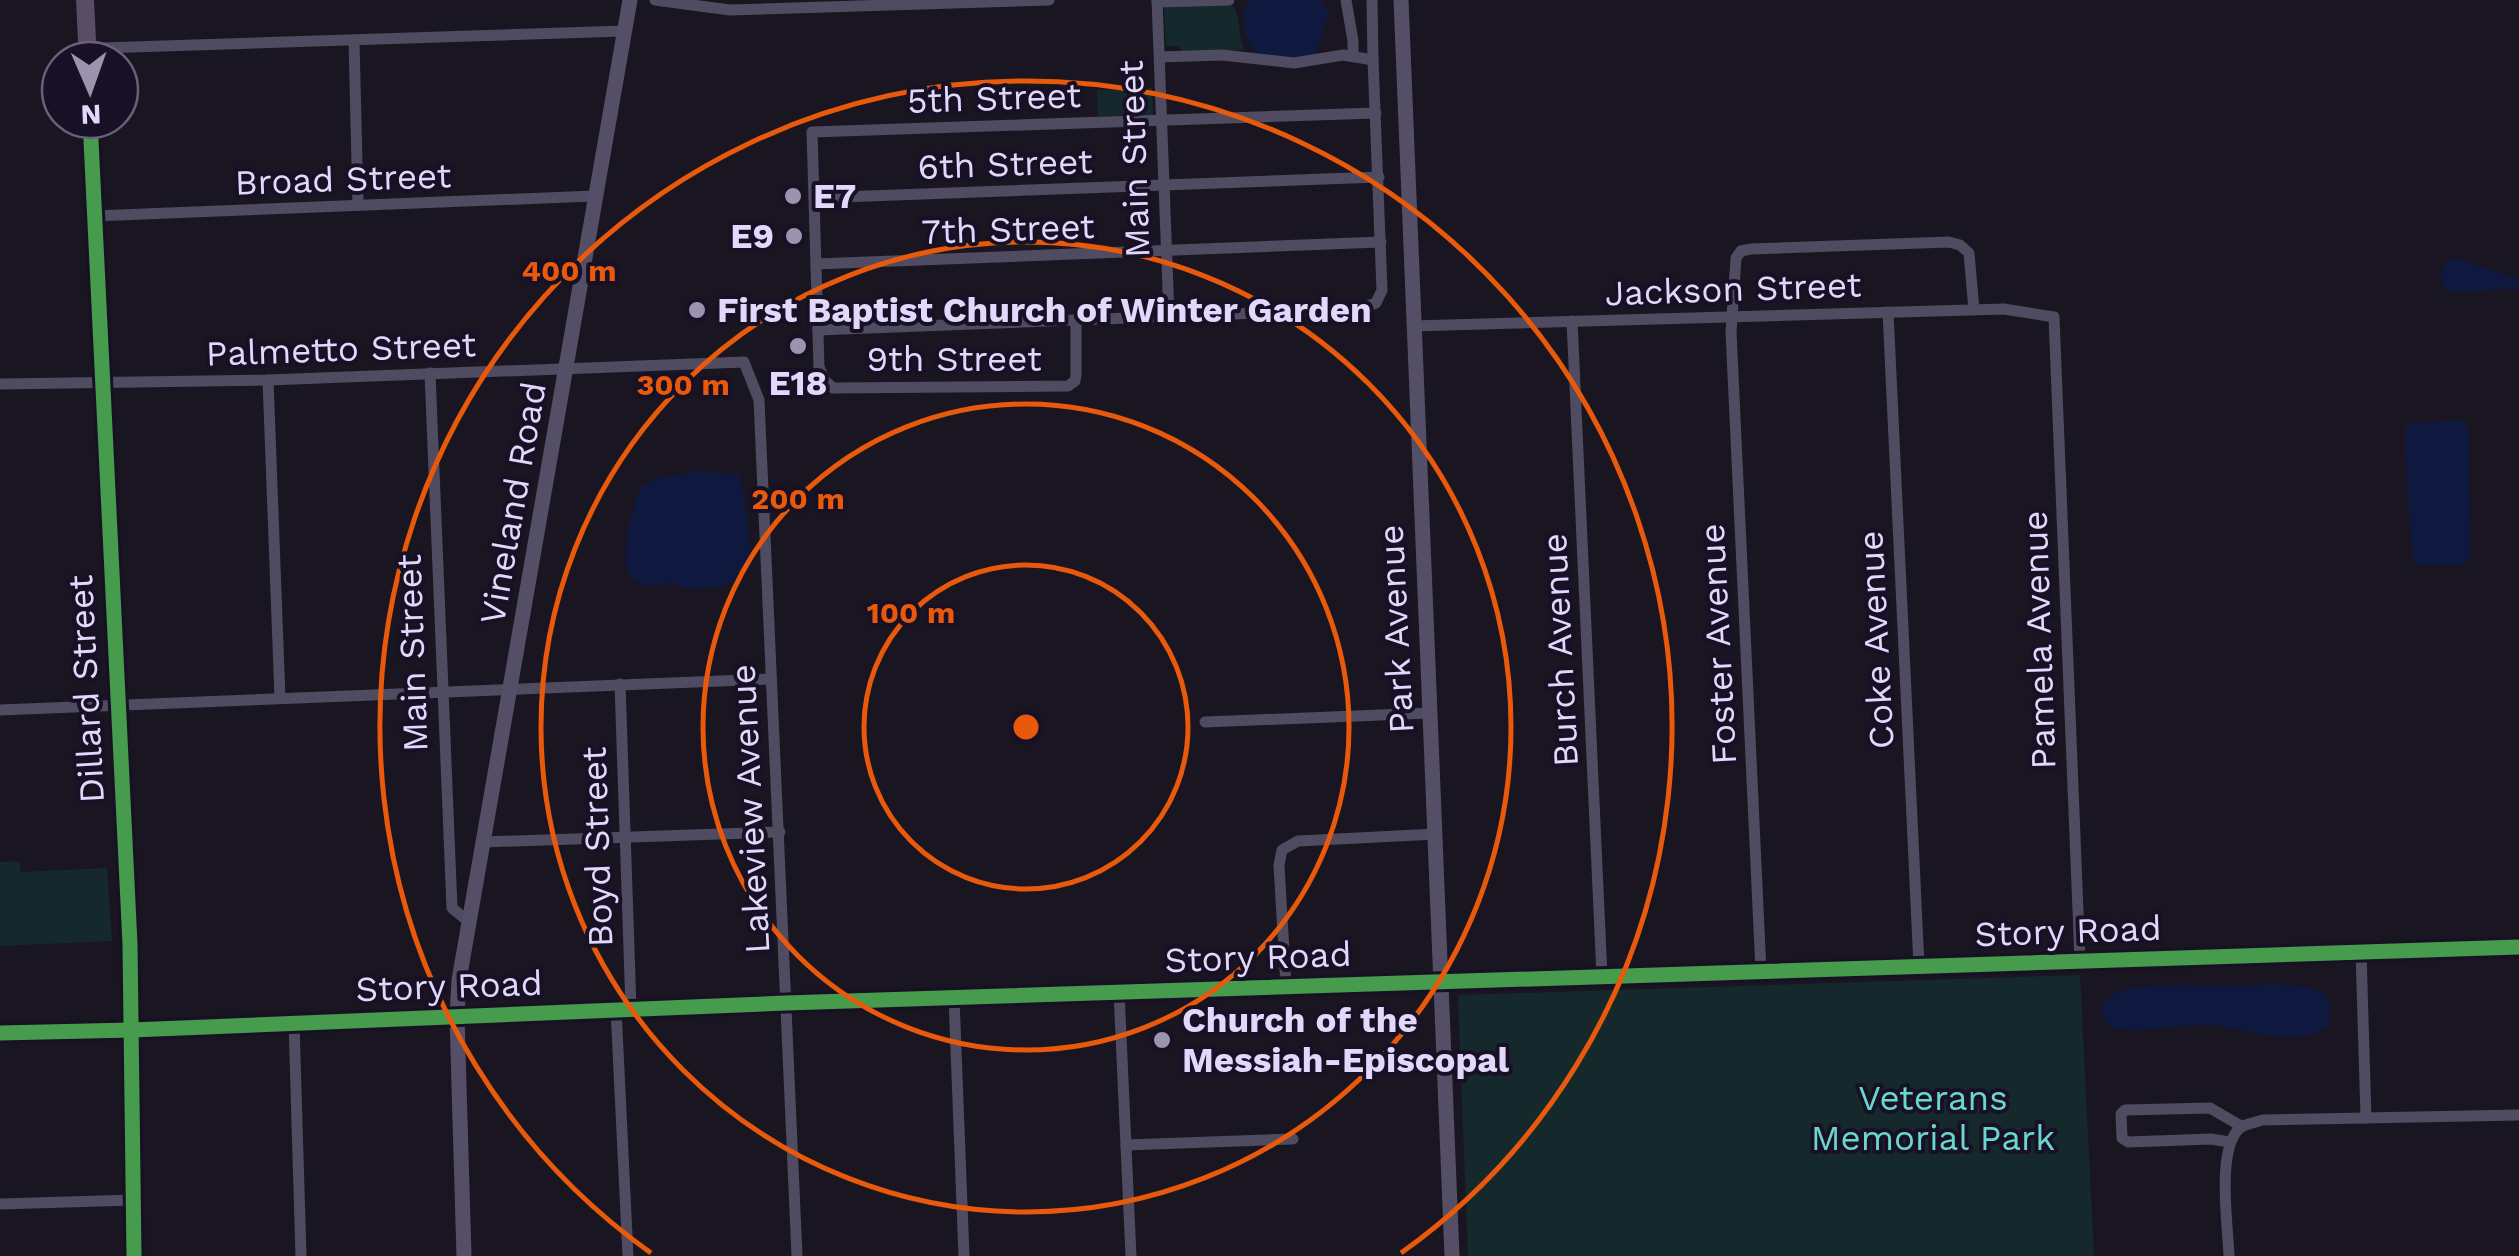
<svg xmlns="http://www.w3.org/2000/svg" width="2519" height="1256" font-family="'Work Sans',sans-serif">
<rect width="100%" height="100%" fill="#191621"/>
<g fill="#15292d">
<path d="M1232 4C1241 16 1238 35 1244 50L1183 52 1179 46H1166L1164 6Z"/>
<polygon points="1152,88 1153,115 1098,116 1097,90"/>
<polygon points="19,861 21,872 107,868 112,941 0,946 0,862"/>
<polygon points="2080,975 2094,1256 1468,1256 1458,995"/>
</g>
<g fill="#0f193f">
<path d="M1249 0H1321L1329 13 1316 54 1286 59 1258 53C1242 37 1240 20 1249 0Z"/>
<path d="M2456 258 2519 279V290C2492 286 2465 297 2445 290L2440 276 2445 264Z"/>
<path d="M2465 420 2469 437 2471 557 2459 566 2416 565C2409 552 2404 443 2406 424Z"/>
<path d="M697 471 739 474 747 512 751 567 736 573 734 581C712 589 691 595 672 582 603 604 628 523 641 486L655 479Z"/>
<path d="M2223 986C2251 986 2310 978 2329 998L2330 1024C2320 1033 2311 1036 2296 1037 2266 1040 2234 1025 2204 1025 2180 1024 2133 1036 2112 1027 2105 1023 2101 1016 2102 1008 2104 978 2199 986 2223 986Z"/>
</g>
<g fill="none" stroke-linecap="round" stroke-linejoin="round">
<g stroke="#4f4b61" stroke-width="11">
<polyline points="655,0 730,10 1049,0"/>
<polyline points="1157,0 1169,316"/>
<polyline points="1346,0 1353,41 1353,55"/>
<polyline points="1372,0 1373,60"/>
<polyline points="1157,2 1229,0"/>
<polyline points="354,40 358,205"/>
<polyline points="87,44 102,48 624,31"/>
<polyline points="814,198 1379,177"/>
<polyline points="94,216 594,196"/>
<polyline points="816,264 1381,242"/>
<polyline points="1888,312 1919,966"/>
<polyline points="1076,319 1076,375 1075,381 1068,386 833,388 825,381 819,367 812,132 1376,113"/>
<polyline points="1572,321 1602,976"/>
<polyline points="1413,326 2004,309 2054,317 2080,960"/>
<polyline points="818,330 1360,309 1376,303 1382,290 1373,60 1343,55 1294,63 1222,55 1160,57"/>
<polyline points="430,373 452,908 469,922"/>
<polyline points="268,380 280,698"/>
<polyline points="0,384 268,380 744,362 759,400 797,1256"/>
<polyline points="620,684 631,1008"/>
<polyline points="0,710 771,679"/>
<polyline points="1205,722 1429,713"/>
<polyline points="483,842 780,832"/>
<polyline points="2361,952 2366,1118"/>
<polyline points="1761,971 1731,332 1736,258 1741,251 1751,249 1949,242 1960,245 1969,253 1974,310"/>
<polyline points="1286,986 1279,865 1282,850 1298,841 1436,834"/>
<polyline points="1119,992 1131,1256"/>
<polyline points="954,998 964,1256"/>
<polyline points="616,1009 628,1256"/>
<polyline points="294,1023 301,1256"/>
<polyline points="2229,1142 2211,1139 2128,1142 2122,1138 2121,1114 2125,1110 2210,1108 2241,1126"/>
<polyline points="1126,1145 1293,1139"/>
<polyline points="0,1204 134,1200"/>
<path d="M2229 1256C2228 1226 2216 1148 2240 1128 2245 1124 2256 1122 2263 1120L2519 1115"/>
</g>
<g stroke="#544f67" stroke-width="15">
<polyline points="1401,0 1452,1256"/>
<polyline points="0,1033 132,1030 786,1003 2519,947"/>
<polyline points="464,1256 457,1017 459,980 630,0"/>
</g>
<g stroke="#594c65" stroke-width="18">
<polyline points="85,0 88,60"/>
<polyline points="90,120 130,944 134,1256"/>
</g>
<g stroke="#181126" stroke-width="21">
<g id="cycleway">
<polyline points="90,120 130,944 134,1256"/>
<polyline points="0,1033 132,1030 786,1003 2519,947"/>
</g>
</g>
<use href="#cycleway" stroke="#469c4c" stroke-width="15"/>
</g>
<g fill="none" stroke="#e8590c" stroke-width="5">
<circle cx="1026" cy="727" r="162"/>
<circle cx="1026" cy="727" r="323"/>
<circle cx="1026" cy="727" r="485"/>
<path d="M651 1253A646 646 0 1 1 1401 1253"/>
</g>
<g fill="#9c94af" stroke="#181126" stroke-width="4">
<circle cx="793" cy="196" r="10"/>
<circle cx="794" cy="236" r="10"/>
<circle cx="697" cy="310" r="10"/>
<circle cx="798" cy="346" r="10"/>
<circle cx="1162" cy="1040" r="10"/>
</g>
<g text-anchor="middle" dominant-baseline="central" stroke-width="8" stroke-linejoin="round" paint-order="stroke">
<g font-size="35" fill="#e2d8fc" stroke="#181126">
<text transform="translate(994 98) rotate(-2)">5th Street</text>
<text transform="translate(1134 159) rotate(-92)">Main Street</text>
<text transform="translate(1005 164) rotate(-2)">6th Street</text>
<text transform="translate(343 179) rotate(-2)">Broad Street</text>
<text transform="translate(1008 229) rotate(-2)">7th Street</text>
<text transform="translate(1733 289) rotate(-2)">Jackson Street</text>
<text transform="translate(341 349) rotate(-2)">Palmetto Street</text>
<text x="954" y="359">9th Street</text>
<text transform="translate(513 503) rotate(-80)">Vineland Road</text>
<text transform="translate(1396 629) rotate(-93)">Park Avenue</text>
<text transform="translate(1876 640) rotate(-93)">Coke Avenue</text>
<text transform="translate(2039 640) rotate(-92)">Pamela Avenue</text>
<text transform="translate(1718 644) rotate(-93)">Foster Avenue</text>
<text transform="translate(1560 650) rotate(-93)">Burch Avenue</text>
<text transform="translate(412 653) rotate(-92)">Main Street</text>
<text transform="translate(86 689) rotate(-93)">Dillard Street</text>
<text transform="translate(750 809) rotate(-93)">Lakeview Avenue</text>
<text transform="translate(597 847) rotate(-92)">Boyd Street</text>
<text transform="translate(2068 931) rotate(-2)">Story Road</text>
<text transform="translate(1258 957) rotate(-2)">Story Road</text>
<text transform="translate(449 986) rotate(-2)">Story Road</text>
</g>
<g font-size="35" font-weight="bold" fill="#e2d8fc" stroke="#181126" text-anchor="start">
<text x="813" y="196">E7</text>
<text x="774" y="236" text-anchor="end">E9</text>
<text x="717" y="310">First Baptist Church of Winter Garden</text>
<text x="798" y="383" text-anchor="middle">E18</text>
<text x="1182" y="1020">Church of the<tspan x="1182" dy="40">Messiah-Episcopal</tspan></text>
</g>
<g font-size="35" fill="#68d8cd" stroke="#181126">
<text x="1933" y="1098">Veterans<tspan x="1933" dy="40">Memorial Park</tspan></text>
</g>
</g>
<circle cx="1026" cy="727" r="15" fill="#e8590c" stroke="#181126" stroke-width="5"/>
<g font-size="30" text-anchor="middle" font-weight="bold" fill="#e8590c" stroke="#181126" stroke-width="8" stroke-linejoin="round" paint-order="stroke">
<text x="569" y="281">400 m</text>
<text x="683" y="395">300 m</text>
<text x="798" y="509">200 m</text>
<text x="911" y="623">100 m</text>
</g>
<g transform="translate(90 90) rotate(178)"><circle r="48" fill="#181126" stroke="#69617c" stroke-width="2.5"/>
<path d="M0-8L18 38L0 25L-18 38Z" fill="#9c94af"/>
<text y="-15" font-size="28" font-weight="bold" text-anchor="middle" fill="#e2d8fc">N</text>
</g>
</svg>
